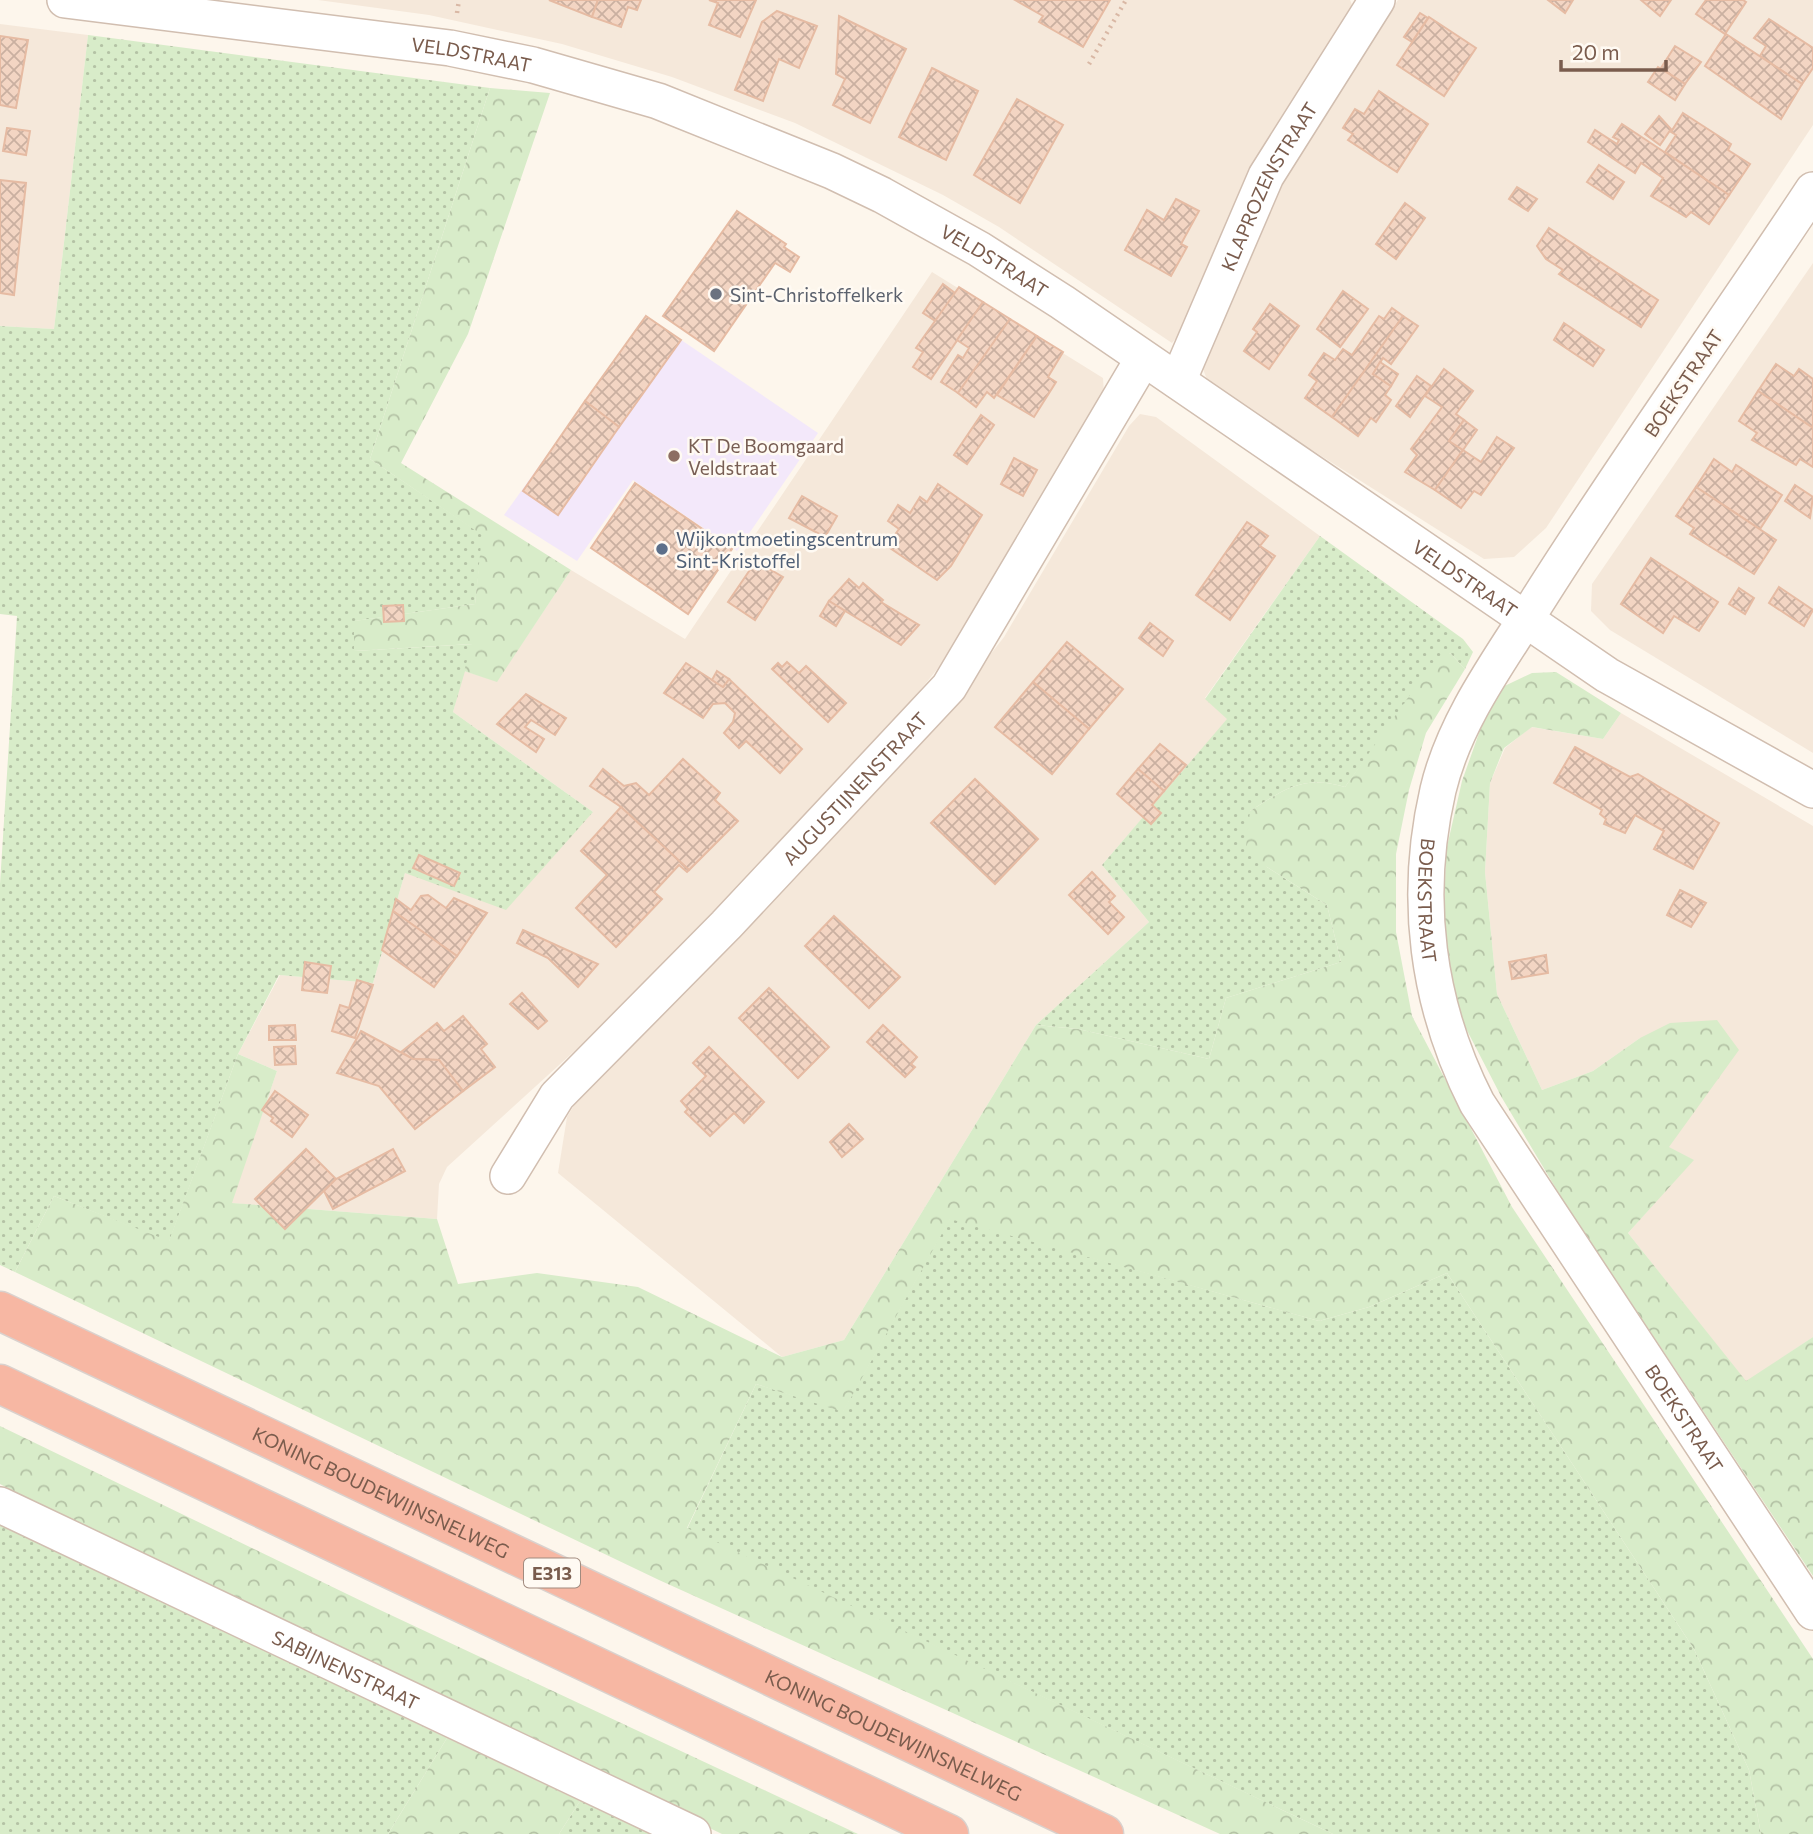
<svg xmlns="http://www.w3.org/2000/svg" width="1813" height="1834" font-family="Commissioner,sans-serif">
<defs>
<pattern id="grass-dots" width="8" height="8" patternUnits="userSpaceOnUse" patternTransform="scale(1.75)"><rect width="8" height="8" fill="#d8ecc9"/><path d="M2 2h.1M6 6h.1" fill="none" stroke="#b4c2a5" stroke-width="1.8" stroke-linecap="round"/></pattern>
<pattern id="forest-crowns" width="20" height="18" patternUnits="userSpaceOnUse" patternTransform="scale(1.75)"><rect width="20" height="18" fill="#d8ecc9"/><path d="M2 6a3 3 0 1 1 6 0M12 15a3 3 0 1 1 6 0" fill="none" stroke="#b4c2a5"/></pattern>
<pattern id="building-cross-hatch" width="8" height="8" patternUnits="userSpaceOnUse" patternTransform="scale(1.75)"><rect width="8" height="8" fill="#f3d5c3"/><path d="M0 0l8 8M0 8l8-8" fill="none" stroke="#cab0a1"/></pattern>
</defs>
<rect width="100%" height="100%" fill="#fdf6ec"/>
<g fill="#f5e8da">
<polygon points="318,0 1350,0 1352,5 1351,19 1183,330 1172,343 999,227 943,195 795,123 672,77 562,44 429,15"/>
<polygon points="1398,0 1813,0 1813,125 1546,528 1514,557 1484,559 1209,385 1203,369 1202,362 1278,181"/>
<polygon points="0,24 88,35 54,329 0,326"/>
<polygon points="1813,263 1813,753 1610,630 1591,611 1592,584"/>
<polygon points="932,272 1103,378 1104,394 960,641 905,709 778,847 580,1046 447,1167 439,1184 437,1219 231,1203 277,1071 238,1054 280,975 373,983 405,873 593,812 453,712 464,671 497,681 571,570 685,639"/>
<polygon points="1140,414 1156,417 1320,536 1205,698 1228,719 1102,865 1149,922 1036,1025 844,1340 782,1357 558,1173 567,1117 578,1099 958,696 1004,637 1129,426"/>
<polygon points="1621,713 1813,826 1813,1337 1746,1382 1628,1233 1693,1160 1668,1147 1640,1038 1593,1071 1542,1090 1497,994 1485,872 1490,783 1505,748 1531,727 1603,739"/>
</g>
<polygon fill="#f3e8fa" points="646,316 818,433 737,551 633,480 577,561 504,515"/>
<g fill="url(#grass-dots)">
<polygon points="88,35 490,88 370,459 483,535 475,604 355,621 354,651 473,644 453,712 593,812 506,910 405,873 373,983 279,975 238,1054 169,1242 54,1196 15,1272 0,1265 0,884 17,616 0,614 0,326 54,329"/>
<path d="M1320 536 1463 639 1473 652 1465 669 1450 653 1383 735 1345 787C1303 775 1285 789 1250 811L1267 867 1327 905 1341 962 1226 998 1209 1059 1078 1029 1036 1025 1149 922 1102 865 1227 719 1205 699Z"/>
<polygon points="950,1218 1319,1321 1369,1307 1447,1273 1694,1649 1749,1770 1761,1834 1333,1834 687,1529 756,1384 843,1411"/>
<polygon points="0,1524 447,1738 388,1834 0,1834"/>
<polygon points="580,1801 651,1834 559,1834"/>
</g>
<g fill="url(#forest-crowns)">
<polygon points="490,88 550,93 468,334 401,463 571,570 497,682 464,671 472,644 354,651 354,621 475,604 482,535 370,459"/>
<path d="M1450 653 1465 669 1426 733 1409 790 1396 854V932L1412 1016 1512 1207 1813 1659V1834H1761L1749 1770 1694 1649 1447 1273 1369 1307 1319 1321 950 1219 843 1412 756 1384 687 1528 1333 1834H1220L659 1580 15 1272 54 1196 169 1241 238 1054 277 1071 232 1203 437 1219 458 1284 537 1273 638 1287 782 1357 844 1340 1036 1025 1078 1029 1209 1059 1226 998 1341 962 1327 905 1267 867 1246 847 1250 811C1285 789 1303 775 1345 787L1431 665Z"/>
<polygon points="1556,672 1621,713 1603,739 1532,727 1504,748 1490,783 1485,872 1497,994 1542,1090 1593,1071 1640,1038 1670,1023 1717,1020 1739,1050 1669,1147 1694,1160 1628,1233 1746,1381 1813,1337 1813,1576 1564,1202 1502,1098 1458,1013 1443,948 1446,851 1462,781 1494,691 1532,673"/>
<polygon points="0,1426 378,1609 858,1834 722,1834 69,1521 0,1484"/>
<polygon points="447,1738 580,1801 559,1834 388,1834"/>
</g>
<g fill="url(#building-cross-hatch)" stroke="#e6bba3" stroke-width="2">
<polygon points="549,0 598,0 592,17"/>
<polygon points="598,0 641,0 637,10 628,7 621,27 592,17"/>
<polygon points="756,0 740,37 709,25 718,3 709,0"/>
<polygon points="1015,0 1110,0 1083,47 1039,22 1043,16"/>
<polygon points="1548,0 1573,0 1565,13"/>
<polygon points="1641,0 1671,0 1660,16"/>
<polygon points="1706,0 1743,0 1746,2 1725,34 1696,14"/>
<polygon points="777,11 817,26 799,68 779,59 763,101 735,90 762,22"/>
<polygon points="1420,13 1428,18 1412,42 1404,37"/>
<polygon points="839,16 906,49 870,123 833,105 845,79 836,74"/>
<polygon points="1429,17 1476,48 1444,96 1397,65"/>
<polygon points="1769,19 1813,48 1813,68 1802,84 1760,56 1766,46 1754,38"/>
<polygon points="1726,34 1802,84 1781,119 1705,66"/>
<polygon points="0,36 28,40 16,108 0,105"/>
<polygon points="1675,46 1701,62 1685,84 1661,68"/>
<polygon points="1658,67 1685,84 1675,100 1648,82"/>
<polygon points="932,68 978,91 946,160 899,137"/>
<polygon points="1379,91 1428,124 1397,172 1348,140 1353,134 1343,128 1355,109 1364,114"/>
<polygon points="1017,99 1063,125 1020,203 974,175"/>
<polygon points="1683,113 1731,144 1728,150 1750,164 1729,195 1665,152 1676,135 1671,132"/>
<polygon points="1659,116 1671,129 1660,145 1645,134"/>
<polygon points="1622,124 1729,195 1709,224 1691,212 1686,217 1651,196 1663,178 1641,163 1635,173 1588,142 1595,130 1617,144 1619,140 1613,137"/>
<polygon points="7,128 30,131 26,155 3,151"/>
<polygon points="1599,165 1624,182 1613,199 1587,182"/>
<polygon points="0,180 26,183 14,295 0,293"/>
<polygon points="1517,187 1537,199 1528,211 1509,199"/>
<polygon points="1176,199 1199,211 1181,244 1187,247 1171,276 1125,250 1147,210 1164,220"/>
<polygon points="1405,203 1425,218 1396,259 1376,244"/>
<polygon points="737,211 786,244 784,247 799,257 790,272 775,263 714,351 663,316"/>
<polygon points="1549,228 1658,300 1641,327 1559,274 1563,270 1546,259 1537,246"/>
<polygon points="943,284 955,293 937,322 923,313"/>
<polygon points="959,287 983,302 931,379 913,367 923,352 916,348"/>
<polygon points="1343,291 1368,309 1340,347 1317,329"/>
<polygon points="983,302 1010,319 958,393 941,382 958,355 963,358 969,348 957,340"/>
<polygon points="1270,304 1299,326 1269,369 1244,351 1257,332 1253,329"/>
<polygon points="1392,308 1403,316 1332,417 1305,398 1317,381 1309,375 1324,353 1335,360 1343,349 1352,355 1379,316 1384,319"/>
<polygon points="646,316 681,340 619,427 585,401"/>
<polygon points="1403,316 1418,326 1391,364 1383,358 1373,374 1391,386 1385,395 1391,400 1376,422 1371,418 1358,436 1332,417"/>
<polygon points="1010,319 1037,336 994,398 987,392 976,407 958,393"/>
<polygon points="1564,323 1604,350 1593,366 1554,340"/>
<polygon points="1037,336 1063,352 1048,377 1056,382 1034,417 997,395"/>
<polygon points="1380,362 1398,374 1391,386 1373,374"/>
<polygon points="1776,364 1794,376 1799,369 1813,379 1813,428 1758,391"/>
<polygon points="1444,369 1473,391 1456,414 1464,420 1449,441 1463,450 1435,490 1405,472 1417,455 1411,449 1442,407 1425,396"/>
<polygon points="1417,376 1431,386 1410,417 1396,406"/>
<polygon points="1758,391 1813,428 1813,467 1800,459 1796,465 1752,440 1757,433 1739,421"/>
<polygon points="585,401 619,427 558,515 523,491"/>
<polygon points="981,415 994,425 967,464 954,455"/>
<polygon points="1464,420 1477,430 1463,450 1449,441"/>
<polygon points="1497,437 1514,448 1481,495 1474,491 1461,508 1435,490 1463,450 1481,462"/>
<polygon points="1014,458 1037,470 1023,496 1001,484"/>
<polygon points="1714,459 1732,472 1736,465 1782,495 1760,529 1696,487"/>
<polygon points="635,483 732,549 688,614 591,548"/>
<polygon points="938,484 982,515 951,566 937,580 887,546 899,529 888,521 898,505 910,513 920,497 927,502"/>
<polygon points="1795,485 1813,497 1810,518 1785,501"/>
<polygon points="1696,487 1776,540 1754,574 1690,534 1694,528 1676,516"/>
<polygon points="802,496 837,516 825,537 789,518"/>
<polygon points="1247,522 1268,536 1260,546 1275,556 1230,620 1196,595"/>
<polygon points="1651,558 1718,602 1699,631 1674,616 1663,633 1621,604"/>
<polygon points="756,561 783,577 755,620 728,602"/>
<polygon points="849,579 859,588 863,583 883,600 881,602 919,625 901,645 829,601"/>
<polygon points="1779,587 1813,610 1804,626 1769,603"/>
<polygon points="1739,588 1754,598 1745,614 1729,604"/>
<polygon points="829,601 845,611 836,626 820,616"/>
<polygon points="403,605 404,621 384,622 383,606"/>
<polygon points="1150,623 1173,641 1163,656 1139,638"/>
<polygon points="1067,642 1123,689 1089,729 1033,682"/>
<polygon points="787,662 799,673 806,666 846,703 828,722 772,669 778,663 782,667"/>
<polygon points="686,663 723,687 729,679 802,749 780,773 746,741 739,748 724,733 733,722 735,713 725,703 713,704 703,718 664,693"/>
<polygon points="717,671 729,679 723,687 712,680"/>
<polygon points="1033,682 1089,729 1052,774 995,727"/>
<polygon points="526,694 566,718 555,735 531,720 525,727 544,739 536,752 497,724"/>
<polygon points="1160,744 1186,765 1164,791 1138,769"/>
<polygon points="1575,747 1630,777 1638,774 1719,823 1693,869 1654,849 1664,831 1635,815 1625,833 1604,824 1606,819 1600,814 1602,810 1554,783"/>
<polygon points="683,759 720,793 715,800 738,821 689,870 621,807 590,786 603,769 624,786 636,783 649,795"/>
<polygon points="1138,769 1164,791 1152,805 1161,813 1151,824 1117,794"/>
<polygon points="975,779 1038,839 995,884 931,823"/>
<polygon points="621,807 689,870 687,872 679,865 654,892 662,899 616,947 576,908 607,875 581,851"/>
<polygon points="419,855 460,873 454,886 413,868"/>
<polygon points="1092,872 1115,896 1109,902 1124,917 1108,934 1069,895"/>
<polygon points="1680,890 1706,903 1691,927 1667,915"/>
<polygon points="428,895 446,908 454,898 487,913 457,956 393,911 396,899 411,910 421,896"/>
<polygon points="393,911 457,956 434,987 382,950"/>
<polygon points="834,916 900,977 869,1008 805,946"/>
<polygon points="523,930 598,964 578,987 548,958 517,943"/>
<polygon points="1546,955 1548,973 1512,979 1509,962"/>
<polygon points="305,962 331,966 327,993 302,990"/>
<polygon points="357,980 373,985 355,1038 332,1031 340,1005 349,1008"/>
<polygon points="769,988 829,1047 798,1078 739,1018"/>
<polygon points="522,993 547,1021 538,1029 510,1004"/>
<polygon points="463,1016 487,1044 481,1049 495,1067 463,1091 439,1060 413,1059 401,1052 437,1023 444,1031"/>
<polygon points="295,1025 296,1040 269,1040 269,1026"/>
<polygon points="883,1025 917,1057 911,1064 915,1067 905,1077 867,1042"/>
<polygon points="361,1031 413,1059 439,1060 463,1091 415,1129 379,1086 337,1073"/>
<polygon points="295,1046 296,1064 275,1065 274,1047"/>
<polygon points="709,1047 764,1102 744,1123 734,1113 710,1136 685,1112 688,1109 681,1101 706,1076 693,1063"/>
<polygon points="275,1091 308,1115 292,1137 271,1121 273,1118 262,1110"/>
<polygon points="849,1124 863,1139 842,1157 830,1142"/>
<polygon points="306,1149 336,1179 285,1229 255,1199"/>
<polygon points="393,1149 405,1171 333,1209 324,1191 336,1179"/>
</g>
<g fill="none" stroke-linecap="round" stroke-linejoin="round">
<g stroke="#d1beb0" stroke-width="38">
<g id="minor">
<path id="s1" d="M65 0 450 48 533 65 658 101 832 171 882 195 979 249 1062 302 1607 675 1813 790"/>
<path id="s2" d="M1813 190C1722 328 1624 463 1536 603 1499 661 1454 722 1438 790 1413 898 1427 1005 1477 1103L1813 1612"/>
<path id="s3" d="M1178 381 1266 176 1377 0"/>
<path id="s4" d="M508 1176 557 1096 726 925 949 687 1143 359"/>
<path id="s5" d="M0 1505 693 1834"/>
</g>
</g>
<g stroke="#dad1cd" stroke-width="41">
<g id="motorway">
<path id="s6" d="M0 1311 1104 1834"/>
<polyline points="0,1384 949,1834"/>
</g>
</g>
<g stroke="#d9b8a5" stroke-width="4.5" stroke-dasharray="2 5" stroke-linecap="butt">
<polyline points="457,13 459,0"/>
<polyline points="1089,64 1126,0"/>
</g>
<use href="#minor" stroke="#fff" stroke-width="35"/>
<use href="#motorway" stroke="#f7b7a3" stroke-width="38"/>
</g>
<circle fill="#6b7280" stroke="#fffaf3" stroke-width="2.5" cx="716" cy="294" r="7"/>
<circle fill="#8d6e63" stroke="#fffaf3" stroke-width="2.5" cx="674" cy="456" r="7"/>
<circle fill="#5c6f8a" stroke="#fffaf3" stroke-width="2.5" cx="662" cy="549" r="7"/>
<g text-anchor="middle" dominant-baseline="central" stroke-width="5" stroke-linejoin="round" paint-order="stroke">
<rect fill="#fffaf3" stroke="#a28b7f" stroke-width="2" x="524" y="1558.5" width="56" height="29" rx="5"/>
<g font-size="18" font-weight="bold" fill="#7a5c4d">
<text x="552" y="1573">E313</text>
</g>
<g font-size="19" fill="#7a5c4d" stroke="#fffaf3">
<text stroke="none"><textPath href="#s1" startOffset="410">VELDSTRAAT</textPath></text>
<text stroke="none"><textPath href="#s3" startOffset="215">KLAPROZENSTRAAT</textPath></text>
<text stroke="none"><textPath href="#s1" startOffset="976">VELDSTRAAT</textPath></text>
<text transform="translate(1683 383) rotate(-56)">BOEKSTRAAT</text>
<text stroke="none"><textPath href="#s1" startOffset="1544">VELDSTRAAT</textPath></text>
<text stroke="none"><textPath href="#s4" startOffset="522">AUGUSTIJNENSTRAAT</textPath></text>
<text stroke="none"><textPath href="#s2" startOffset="821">BOEKSTRAAT</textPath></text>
<text stroke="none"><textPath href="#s2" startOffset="1409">BOEKSTRAAT</textPath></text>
<text stroke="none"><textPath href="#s6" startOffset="422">KONING BOUDEWIJNSNELWEG</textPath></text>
<text stroke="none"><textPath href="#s5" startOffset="383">SABIJNENSTRAAT</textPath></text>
<text stroke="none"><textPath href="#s6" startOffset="989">KONING BOUDEWIJNSNELWEG</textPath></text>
</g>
<g font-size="19" fill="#5b616d" stroke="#fffaf3" text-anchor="start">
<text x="730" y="294">Sint-Christoffelkerk</text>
</g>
<g font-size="19" fill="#785e54" stroke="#fffaf3" text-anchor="start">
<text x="688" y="445">KT De Boomgaard<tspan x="688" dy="22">Veldstraat</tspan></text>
</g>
<g font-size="19" fill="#4e5e75" stroke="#fffaf3" text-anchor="start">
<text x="676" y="538">Wijkontmoetingscentrum<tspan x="676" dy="22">Sint-Kristoffel</tspan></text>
</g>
</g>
<path d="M1561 60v10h105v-10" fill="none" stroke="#7a5c4d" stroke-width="3.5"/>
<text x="1572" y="60" font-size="21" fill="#7a5c4d" stroke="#fffaf3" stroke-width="5" paint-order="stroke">20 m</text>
</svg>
